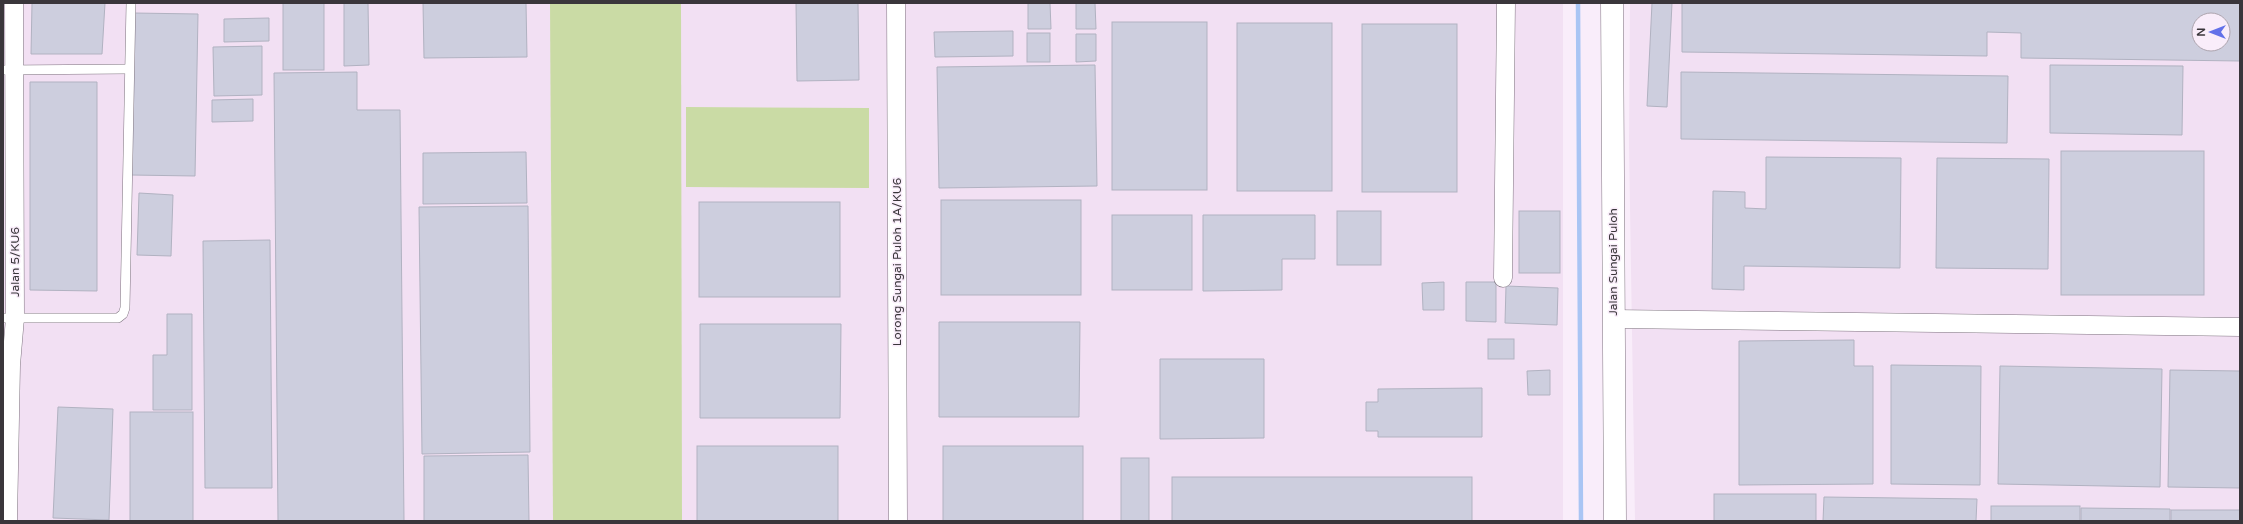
<svg xmlns="http://www.w3.org/2000/svg" width="2243" height="524" font-family="'Varela Round',sans-serif">
<rect width="100%" height="100%" fill="#f9edfa"/>
<g fill="#f2e0f3" fill-rule="evenodd">
<rect x="3" y="3" width="1560" height="518"/>
<path d="M1630 3H2240V521H1635L1629 144ZM2199 20H2223V44H2199Z"/>
</g>
<g fill="#cadba5">
<polygon points="550,3 681,3 682,521 553,521"/>
<polygon points="686,107 869,108 869,188 686,187"/>
</g>
<g fill="none" stroke-linecap="round" stroke-linejoin="round">
<polyline stroke="#a9c5f4" stroke-width="4.5" points="1578,3 1581,521"/>
</g>
<g fill="#cdcede" stroke="#b1b2c1" fill-rule="evenodd">
<polygon points="32,3 105,3 102,54 31,54"/>
<rect x="283" y="3" width="41" height="67"/>
<polygon points="344,3 368,3 369,65 344,66"/>
<polygon points="423,3 526,3 527,57 424,58"/>
<polygon points="796,3 858,3 859,80 797,81"/>
<polygon points="1028,3 1050,3 1051,29 1028,29"/>
<polygon points="1076,3 1095,3 1096,29 1076,29"/>
<polygon points="1652,3 1672,3 1667,107 1647,106"/>
<path d="M1682 3H2240V61L2021 58V33L1987 32V56L1682 52ZM2199 20H2223V44H2199Z"/>
<polygon points="134,13 198,14 195,176 131,175"/>
<polygon points="269,18 269,41 224,42 224,19"/>
<rect x="1112" y="22" width="95" height="168"/>
<rect x="1237" y="23" width="95" height="168"/>
<rect x="1362" y="24" width="95" height="168"/>
<polygon points="1013,31 1013,56 935,57 934,32"/>
<rect x="1027" y="33" width="23" height="29"/>
<polygon points="1076,34 1096,34 1096,61 1076,62"/>
<polygon points="262,46 262,95 214,96 213,47"/>
<polygon points="1095,65 1097,186 939,188 937,67"/>
<polygon points="2050,65 2183,66 2182,135 2050,133"/>
<polygon points="357,72 357,110 400,110 404,521 278,521 274,73"/>
<polygon points="1681,72 2008,76 2007,143 1681,139"/>
<polygon points="30,82 97,82 97,291 30,290"/>
<polygon points="253,99 253,121 212,122 212,100"/>
<rect x="2061" y="151" width="143" height="144"/>
<polygon points="526,152 527,203 423,204 423,153"/>
<polygon points="1766,157 1901,158 1900,268 1744,266 1744,290 1712,289 1713,191 1745,192 1745,208 1766,209"/>
<polygon points="1937,158 2049,159 2048,269 1936,268"/>
<polygon points="139,193 173,195 171,256 137,255"/>
<rect x="941" y="200" width="140" height="95"/>
<rect x="699" y="202" width="141" height="95"/>
<polygon points="528,206 530,452 422,454 419,207"/>
<rect x="1337" y="211" width="44" height="54"/>
<rect x="1519" y="211" width="41" height="62"/>
<rect x="1112" y="215" width="80" height="75"/>
<polygon points="1203,215 1315,215 1315,259 1282,259 1282,290 1203,291"/>
<polygon points="270,240 272,488 205,488 203,241"/>
<polygon points="1444,282 1444,310 1423,310 1422,283"/>
<polygon points="1466,282 1496,282 1496,322 1466,321"/>
<polygon points="1506,286 1558,288 1557,325 1505,323"/>
<polygon points="167,314 192,314 192,410 153,410 153,355 167,355"/>
<polygon points="939,322 1080,322 1079,417 939,417"/>
<polygon points="700,324 841,324 840,418 700,418"/>
<rect x="1488" y="339" width="26" height="20"/>
<polygon points="1854,340 1854,366 1873,366 1873,484 1739,485 1739,341"/>
<polygon points="1160,359 1264,359 1264,438 1160,439"/>
<polygon points="1891,365 1981,366 1980,485 1891,484"/>
<polygon points="2000,366 2162,369 2160,487 1998,484"/>
<polygon points="1550,370 1550,395 1528,395 1527,371"/>
<polygon points="2170,370 2240,371 2240,488 2168,487"/>
<polygon points="1482,388 1482,437 1378,437 1378,431 1366,431 1366,402 1378,402 1378,389"/>
<polygon points="58,407 113,409 109,520 53,518"/>
<rect x="130" y="412" width="63" height="109"/>
<rect x="697" y="446" width="141" height="75"/>
<rect x="943" y="446" width="140" height="75"/>
<polygon points="528,455 529,521 424,521 424,456"/>
<rect x="1121" y="458" width="28" height="63"/>
<rect x="1172" y="477" width="300" height="44"/>
<rect x="1714" y="494" width="102" height="27"/>
<polygon points="1824,497 1977,499 1976,521 1823,521"/>
<rect x="1991" y="506" width="89" height="15"/>
<polygon points="2081,508 2170,509 2170,521 2081,521"/>
<rect x="2171" y="510" width="69" height="11"/>
</g>
<g fill="none" stroke-linecap="round" stroke-linejoin="round">
<g stroke="#7e737f" stroke-width="10">
<g id="service">
<polyline points="3,70 129,69"/>
<polyline points="3,318 118,318 123,314 125,308 131,3"/>
</g>
</g>
<g stroke="#7e737f" stroke-width="19">
<g id="minor">
<polyline points="896,3 898,521"/>
<polyline points="1503,278 1506,3"/>
<polyline points="1614,319 2240,327"/>
<polyline points="8,521 11,365 15,318 14,3"/>
</g>
</g>
<g stroke="#7e737f" stroke-width="23">
<polyline id="tertiary" points="1612,3 1615,521"/>
</g>
<use href="#service" stroke="#fff" stroke-width="9"/>
<use href="#minor" stroke="#fff" stroke-width="18"/>
<use href="#tertiary" stroke="#fff" stroke-width="22"/>
</g>
<g text-anchor="middle" dominant-baseline="central" stroke-width="3" stroke-linejoin="round" paint-order="stroke">
<g font-size="12" fill="#3a363b" stroke="#f9edfa">
<text transform="translate(15 262) rotate(-90)">Jalan 5/KU6</text>
<text transform="translate(897 262) rotate(-90)">Lorong Sungai Puloh 1A/KU6</text>
<text transform="translate(1613 262) rotate(-90)">Jalan Sungai Puloh</text>
</g>
</g>
<rect width="2243" height="524" fill="none" stroke="#3a363b" stroke-width="8"/>
<g transform="translate(2211 32) rotate(270)"><circle r="19" fill="#f9edfa" stroke="#ada4ae"/>
<path d="M0-3L7 15L0 10L-7 15Z" fill="#6271e9"/>
<text y="-6" font-size="11" font-weight="bold" text-anchor="middle" fill="#3a363b">N</text>
</g>
</svg>
